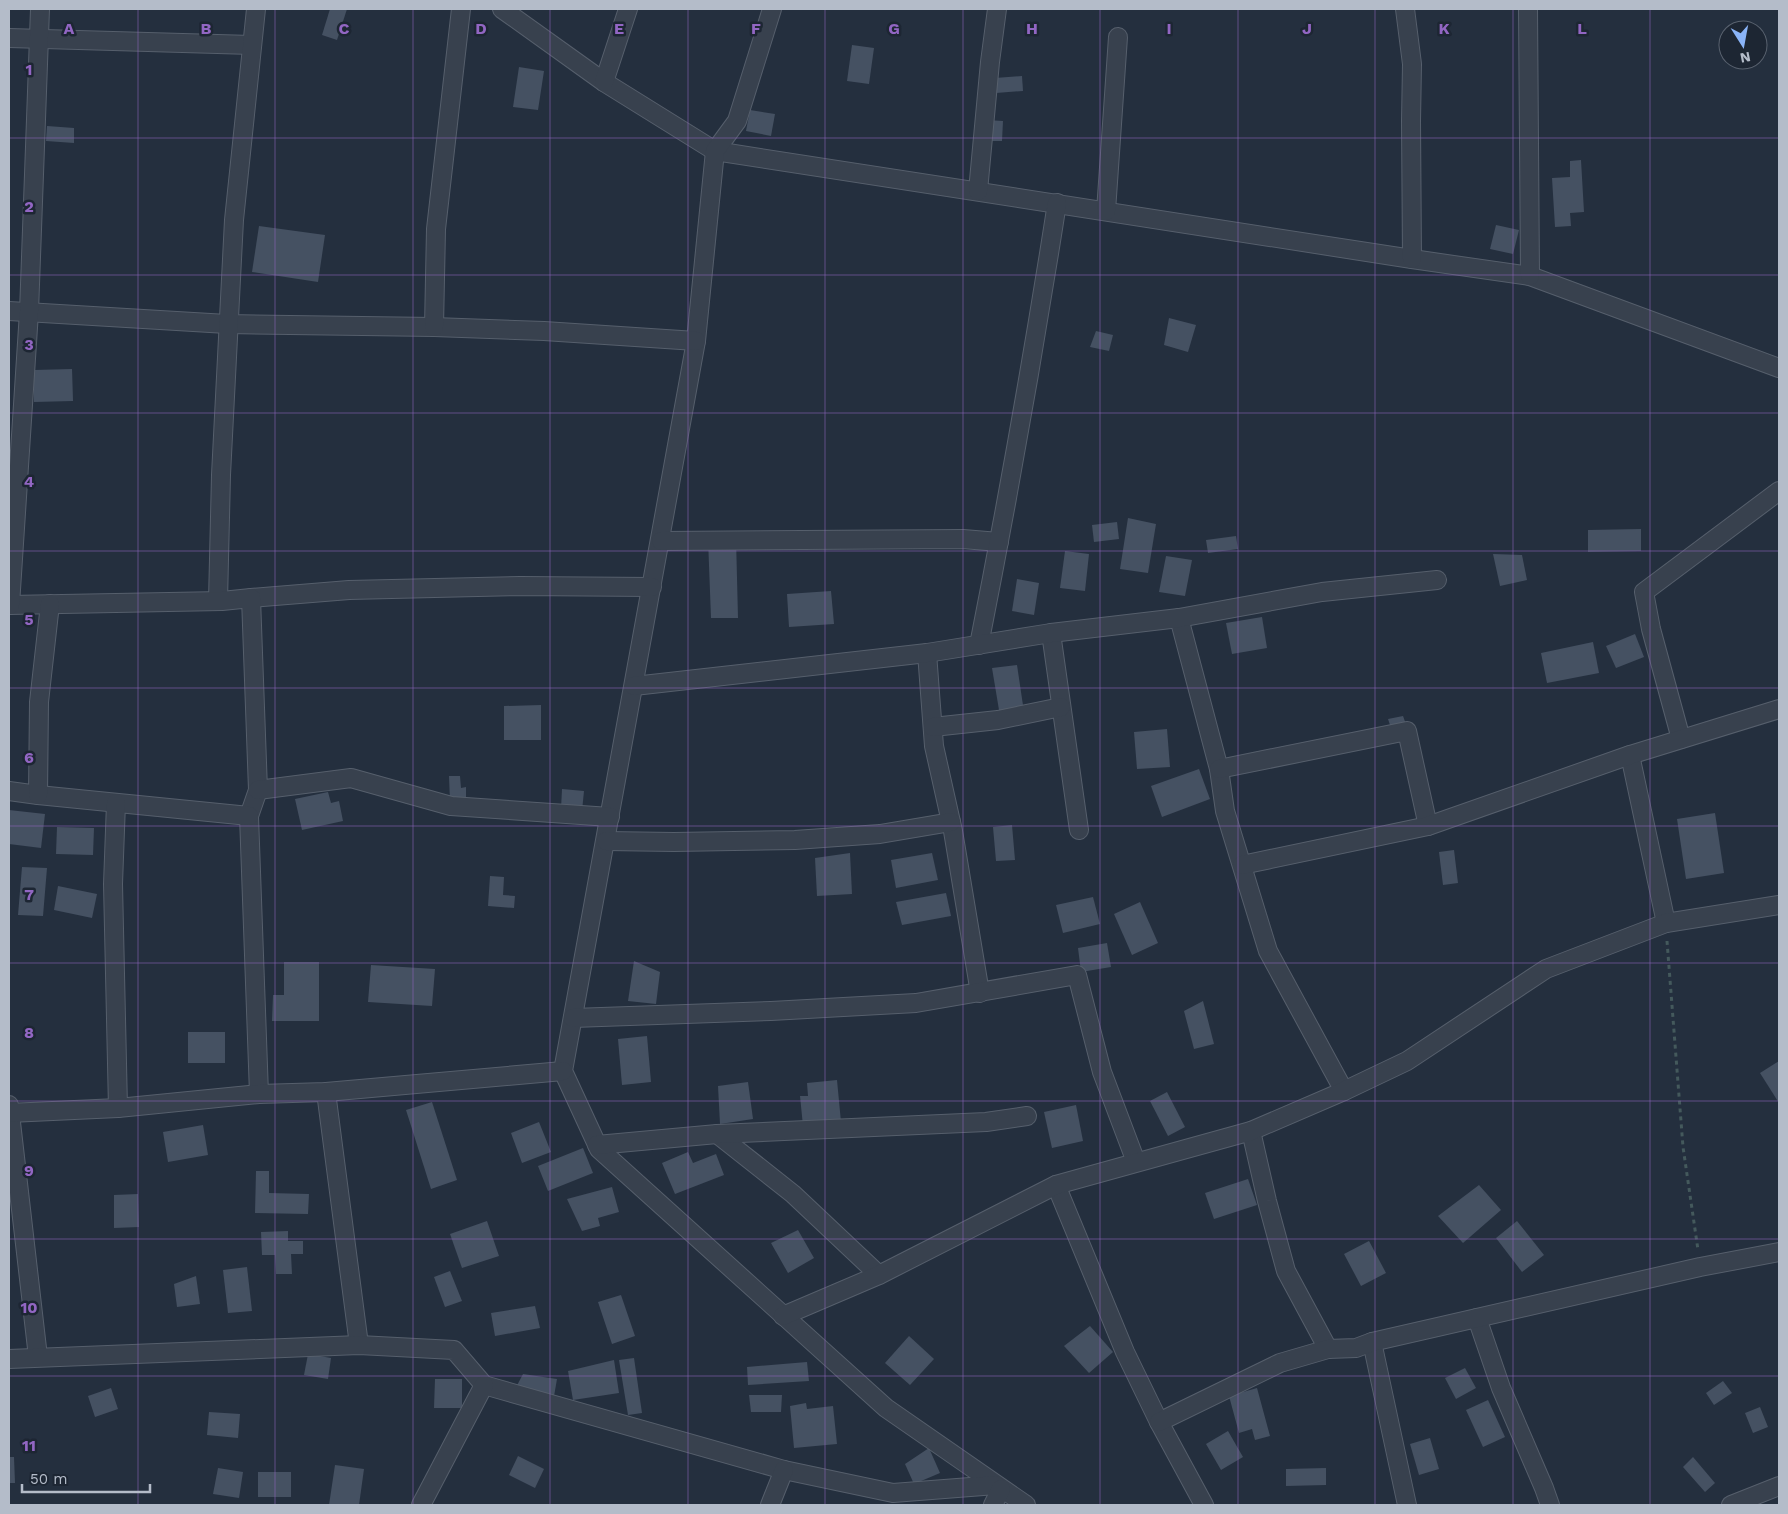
<svg xmlns="http://www.w3.org/2000/svg" width="1788" height="1514" font-family="'Work Sans',sans-serif">
<rect width="100%" height="100%" fill="#242f3e"/>
<g fill="#455162">
<polygon points="330,9 347,9 337,40 322,35"/>
<polygon points="852,45 874,48 869,84 847,81"/>
<polygon points="519,67 544,71 538,110 513,107"/>
<polygon points="1022,76 1023,91 996,93 995,78"/>
<polygon points="750,110 775,114 771,136 746,131"/>
<polygon points="986,120 1003,121 1002,141 986,141"/>
<polygon points="47,126 74,128 74,143 46,141"/>
<polygon points="1581,160 1584,212 1570,213 1571,226 1555,227 1552,178 1570,177 1570,161"/>
<polygon points="1496,225 1519,230 1513,254 1490,249"/>
<polygon points="259,226 325,235 318,282 252,272"/>
<polygon points="1169,318 1196,325 1188,352 1164,345"/>
<polygon points="1096,331 1113,335 1109,351 1090,347"/>
<polygon points="72,369 73,401 34,402 34,370"/>
<polygon points="1128,518 1156,524 1148,573 1120,569"/>
<polygon points="1117,522 1119,539 1094,542 1092,525"/>
<polygon points="1641,529 1641,551 1588,552 1588,530"/>
<polygon points="1236,536 1238,549 1208,553 1206,540"/>
<polygon points="736,538 738,618 711,618 708,539"/>
<polygon points="1065,551 1089,554 1085,591 1060,588"/>
<polygon points="1493,554 1522,555 1527,580 1500,586"/>
<polygon points="1166,556 1192,560 1185,596 1159,592"/>
<polygon points="1017,579 1039,583 1034,615 1012,611"/>
<polygon points="831,591 834,624 789,627 787,594"/>
<polygon points="1262,617 1267,648 1232,654 1226,623"/>
<polygon points="1635,634 1644,657 1616,668 1606,646"/>
<polygon points="1593,642 1599,673 1547,683 1541,653"/>
<polygon points="1017,665 1024,712 1000,716 992,668"/>
<polygon points="541,705 541,740 504,740 504,706"/>
<polygon points="1403,716 1407,727 1392,731 1388,719"/>
<polygon points="1167,729 1170,767 1137,769 1134,732"/>
<polygon points="1199,769 1210,799 1162,817 1151,786"/>
<polygon points="449,776 460,776 461,788 466,787 466,801 450,802"/>
<polygon points="562,789 584,791 582,811 561,809"/>
<polygon points="328,792 331,803 339,801 343,821 302,830 295,799"/>
<polygon points="9,810 45,814 41,848 9,844"/>
<polygon points="1715,813 1724,873 1686,879 1677,819"/>
<polygon points="1012,825 1015,860 996,861 993,827"/>
<polygon points="57,827 94,828 93,855 56,854"/>
<polygon points="1454,850 1458,883 1443,885 1439,852"/>
<polygon points="850,853 852,894 817,896 815,858"/>
<polygon points="932,853 938,880 896,888 891,860"/>
<polygon points="22,867 47,868 43,916 18,915"/>
<polygon points="490,876 504,877 503,895 515,896 514,908 488,906"/>
<polygon points="58,886 97,894 92,918 54,910"/>
<polygon points="946,893 951,916 902,925 896,902"/>
<polygon points="1093,897 1100,924 1063,933 1056,905"/>
<polygon points="1140,902 1158,943 1132,955 1114,914"/>
<polygon points="1107,943 1111,967 1081,972 1078,948"/>
<polygon points="634,961 660,972 656,1004 628,1001"/>
<polygon points="284,962 319,962 319,1021 272,1021 273,995 284,995"/>
<polygon points="371,965 435,969 432,1006 368,1002"/>
<polygon points="1203,1001 1214,1044 1194,1049 1184,1011"/>
<rect x="188" y="1032" width="37" height="31"/>
<polygon points="647,1036 651,1082 622,1085 618,1039"/>
<polygon points="1779,1061 1779,1103 1760,1073"/>
<polygon points="837,1080 841,1122 803,1126 800,1096 808,1096 807,1083"/>
<polygon points="748,1082 753,1119 720,1124 718,1086"/>
<polygon points="1167,1092 1185,1127 1168,1136 1150,1101"/>
<polygon points="432,1102 457,1180 431,1189 406,1110"/>
<polygon points="1076,1105 1083,1141 1052,1148 1044,1112"/>
<polygon points="539,1122 551,1152 522,1163 511,1133"/>
<polygon points="203,1125 208,1155 168,1162 163,1132"/>
<polygon points="583,1148 593,1173 548,1191 538,1166"/>
<polygon points="688,1152 693,1163 716,1154 724,1175 675,1194 662,1163"/>
<polygon points="256,1171 269,1171 269,1193 309,1194 308,1214 255,1213"/>
<polygon points="1248,1179 1257,1205 1214,1219 1205,1193"/>
<polygon points="1479,1185 1501,1210 1463,1243 1438,1216"/>
<polygon points="612,1187 619,1212 598,1218 600,1226 582,1231 567,1199"/>
<polygon points="138,1194 139,1227 114,1228 114,1195"/>
<polygon points="487,1221 499,1256 462,1268 450,1234"/>
<polygon points="1517,1221 1544,1255 1522,1272 1496,1238"/>
<polygon points="798,1230 814,1258 788,1273 771,1243"/>
<polygon points="288,1231 288,1241 303,1241 303,1254 291,1254 292,1274 276,1274 275,1255 262,1255 261,1232"/>
<polygon points="1369,1241 1386,1273 1361,1286 1344,1254"/>
<polygon points="247,1267 252,1311 228,1313 223,1270"/>
<polygon points="450,1271 462,1301 445,1307 434,1277"/>
<polygon points="196,1276 200,1304 177,1307 174,1284"/>
<polygon points="621,1295 635,1336 612,1344 598,1302"/>
<polygon points="535,1306 540,1328 495,1336 491,1313"/>
<polygon points="1090,1326 1113,1352 1089,1373 1064,1346"/>
<polygon points="909,1336 934,1359 910,1385 885,1363"/>
<polygon points="308,1354 331,1358 328,1379 304,1375"/>
<polygon points="634,1358 642,1413 628,1415 619,1360"/>
<polygon points="614,1360 619,1393 573,1400 568,1371"/>
<polygon points="807,1362 809,1381 748,1385 747,1367"/>
<polygon points="1465,1368 1476,1388 1456,1399 1445,1378"/>
<polygon points="523,1374 557,1379 553,1402 512,1395"/>
<polygon points="435,1379 462,1379 462,1408 434,1408"/>
<polygon points="1723,1381 1732,1393 1714,1405 1706,1393"/>
<polygon points="111,1388 118,1409 95,1417 88,1396"/>
<polygon points="1257,1388 1270,1436 1255,1440 1252,1429 1239,1433 1229,1396"/>
<polygon points="749,1395 782,1395 781,1412 751,1412"/>
<polygon points="1488,1400 1505,1437 1483,1447 1466,1410"/>
<polygon points="806,1403 807,1409 833,1406 837,1444 794,1448 790,1406"/>
<polygon points="1760,1407 1768,1427 1753,1433 1745,1413"/>
<polygon points="209,1412 240,1414 238,1438 207,1435"/>
<polygon points="1228,1431 1243,1457 1221,1470 1206,1444"/>
<polygon points="1430,1438 1439,1469 1419,1475 1410,1444"/>
<polygon points="929,1448 940,1473 914,1484 905,1464"/>
<polygon points="518,1456 544,1469 535,1488 509,1475"/>
<polygon points="9,1457 14,1457 15,1483 9,1483"/>
<polygon points="1693,1457 1715,1483 1705,1492 1683,1467"/>
<polygon points="335,1465 364,1469 359,1505 329,1505"/>
<polygon points="218,1468 243,1472 239,1498 213,1494"/>
<polygon points="1326,1468 1326,1485 1286,1486 1286,1469"/>
<rect x="258" y="1472" width="33" height="25"/>
</g>
<g fill="none" stroke-linecap="round" stroke-linejoin="round">
<g stroke="#565f6c" stroke-width="20">
<g id="street">
<polyline points="502,9 604,82 715,151 1412,259 1530,276 1779,368"/>
<polyline points="772,9 737,121 715,151 696,341 563,1071 599,1149 886,1408 1026,1505"/>
<polyline points="1405,9 1412,64 1411,121 1412,259"/>
<polyline points="1528,9 1530,276"/>
<polyline points="9,38 252,45"/>
<polyline points="604,82 628,9"/>
<polyline points="978,191 990,62 997,9"/>
<polyline points="1106,211 1118,37"/>
<polyline points="9,311 227,324 434,327 544,331 696,341"/>
<polyline points="434,327 436,229 461,9"/>
<polyline points="661,541 963,539 999,542"/>
<polyline points="251,598 349,590 520,586 652,587"/>
<polyline points="218,601 221,475 234,220 256,9"/>
<polyline points="9,605 222,601 251,598 258,790 249,816 259,1094"/>
<polyline points="10,605 29,312 40,9"/>
<polyline points="1179,618 1219,769 1225,811 1268,951 1344,1091"/>
<polyline points="1051,633 1079,830"/>
<path d="M979 645C1008 498 1034 351 1057 203"/>
<polyline points="927,653 934,746 953,831 980,993"/>
<polyline points="634,686 927,653 1051,633 1179,618 1322,592 1437,580"/>
<polyline points="933,727 998,720 1061,707"/>
<polyline points="1681,739 1651,629 1644,592 1779,491"/>
<polyline points="1630,755 1666,923"/>
<polyline points="1219,769 1407,731 1428,826"/>
<polyline points="258,790 351,778 451,806 610,817"/>
<polyline points="9,791 38,795 249,816"/>
<polyline points="38,795 39,702 50,604"/>
<polyline points="116,803 113,884 118,1108"/>
<polyline points="606,841 674,842 795,840 880,834 951,822"/>
<polyline points="1242,865 1428,826 1630,755 1779,709"/>
<polyline points="573,1018 771,1011 916,1003 1077,975 1102,1072 1136,1162"/>
<polyline points="326,1092 359,1345"/>
<polyline points="9,1105 38,1357"/>
<polyline points="9,1113 118,1108 259,1094 326,1092 563,1071"/>
<polyline points="1251,1131 1267,1201 1286,1271 1328,1349"/>
<polyline points="717,1134 793,1194 879,1275"/>
<polyline points="597,1145 717,1134 986,1122 1027,1116"/>
<polyline points="1056,1185 1125,1352 1159,1422 1204,1505"/>
<polyline points="783,1316 879,1275 1056,1185 1251,1131 1344,1091 1407,1061 1546,969 1666,923 1779,905"/>
<polyline points="1477,1318 1501,1388 1544,1488 1550,1505"/>
<polyline points="1372,1342 1407,1505"/>
<polyline points="9,1359 359,1345 454,1350 484,1385 784,1470 893,1493 996,1485"/>
<polyline points="1159,1422 1280,1363 1328,1349 1356,1348 1372,1342 1700,1267 1779,1252"/>
<polyline points="421,1505 484,1385"/>
<polyline points="770,1505 784,1470"/>
<polyline points="993,1505 1001,1489"/>
<polyline points="1731,1505 1779,1486"/>
</g>
</g>
<polyline stroke="#44595c" stroke-width="3" stroke-dasharray="4 4" stroke-linecap="butt" points="1667,941 1683,1147 1698,1250"/>
<use href="#street" stroke="#38414e" stroke-width="18"/>
</g>
<path fill="none" stroke="#9266c3" stroke-width="1" stroke-opacity="0.55" d="M138 9V1505M275 9V1505M413 9V1505M550 9V1505M688 9V1505M825 9V1505M963 9V1505M1100 9V1505M1238 9V1505M1375 9V1505M1513 9V1505M1650 9V1505M9 138H1779M9 275H1779M9 413H1779M9 551H1779M9 688H1779M9 826H1779M9 963H1779M9 1101H1779M9 1239H1779M9 1376H1779"/>
<g font-size="16" text-anchor="middle" font-weight="bold" fill="#9266c3" stroke="#1d2633" stroke-width="5" stroke-linejoin="round" paint-order="stroke">
<text x="69" y="34">A</text>
<text x="206" y="34">B</text>
<text x="344" y="34">C</text>
<text x="481" y="34">D</text>
<text x="619" y="34">E</text>
<text x="756" y="34">F</text>
<text x="894" y="34">G</text>
<text x="1032" y="34">H</text>
<text x="1169" y="34">I</text>
<text x="1307" y="34">J</text>
<text x="1444" y="34">K</text>
<text x="1582" y="34">L</text>
<text x="29" y="75">1</text>
<text x="29" y="212">2</text>
<text x="29" y="350">3</text>
<text x="29" y="487">4</text>
<text x="29" y="625">5</text>
<text x="29" y="763">6</text>
<text x="29" y="900">7</text>
<text x="29" y="1038">8</text>
<text x="29" y="1176">9</text>
<text x="29" y="1313">10</text>
<text x="29" y="1451">11</text>
</g>
<rect width="1788" height="1514" fill="none" stroke="#b4bcc9" stroke-width="20"/>
<g transform="translate(1743 45) rotate(169)"><circle r="24" fill="#1d2633" stroke="#59626f"/>
<path d="M0-4L9 19L0 12L-9 19Z" fill="#8ab4f8"/>
<text y="-8" font-size="14" font-weight="bold" text-anchor="middle" fill="#b4bcc9">N</text>
</g>
<path d="M22 1484v8h128v-8" fill="none" stroke="#b4bcc9" stroke-width="2.5"/>
<text x="30" y="1484" font-size="15" fill="#b4bcc9" stroke="#1d2633" stroke-width="4" paint-order="stroke">50 m</text>
</svg>
